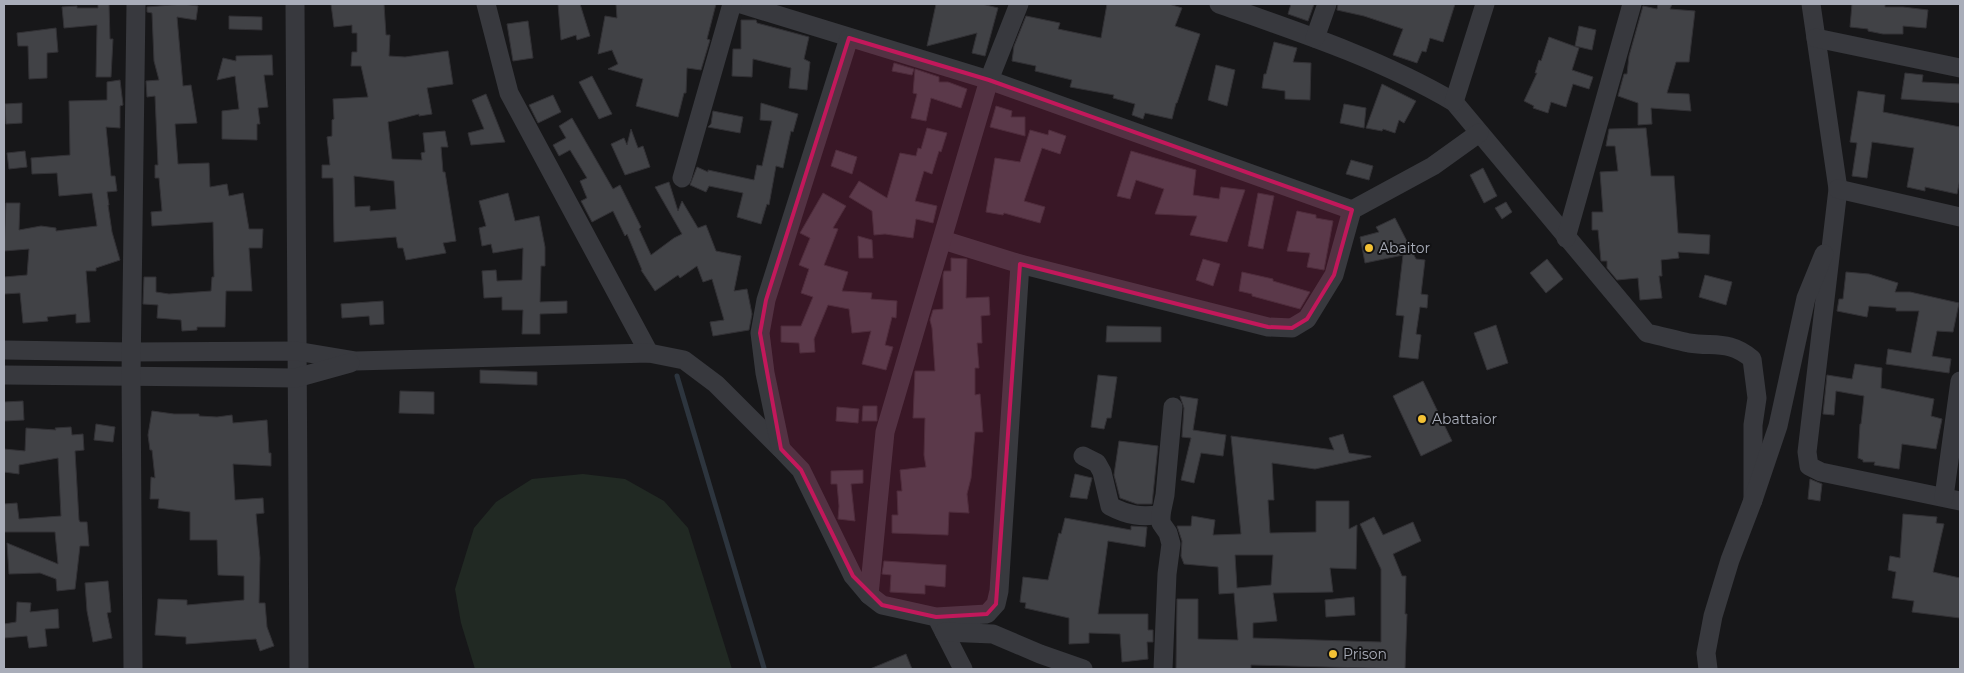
<svg xmlns="http://www.w3.org/2000/svg" width="1964" height="673" font-family="Montserrat,sans-serif">
<rect width="100%" height="100%" fill="#171719"/>
<polygon fill="#212923" points="583,474 625,479 664,501 688,528 732,669 475,669 461,623 455,589 474,528 496,502 532,479"/>
<g fill="none" stroke-linecap="round" stroke-linejoin="round">
<polyline stroke="#2d353e" stroke-width="5" points="677,376 764,668"/>
</g>
<g fill="#414246" stroke="#323135" fill-rule="evenodd">
<polygon points="98,4 109,4 110,39 113,39 111,77 96,77 97,25 64,28 62,7 77,6 77,8 98,8"/>
<polygon points="183,4 198,6 196,20 177,17 183,86 191,85 197,123 175,124 178,164 209,163 210,187 227,184 229,196 243,193 249,229 263,229 262,248 249,248 252,291 226,291 225,327 197,327 197,330 182,331 181,320 157,318 158,305 143,304 144,277 156,277 156,292 169,294 211,291 212,277 214,277 213,222 152,226 151,212 162,211 159,178 155,178 155,165 158,165 155,96 147,97 146,81 159,80 154,61 152,13 147,12 147,7"/>
<path d="M331 4H384L386 35H390L389 56 405 57 448 51 453 84 427 88 432 114 419 116V114L388 122 392 159 422 160 421 153 425 152 423 133 445 131 448 147H441L443 172H445L456 241 443 243 446 253 406 260 403 248H398L396 237 334 242 333 178H322V165H330L327 137 332 136V120L334 119 333 99 368 97 361 66H351L352 52H357V33H352V25L334 27ZM354 176 394 181 396 209 370 211V206L355 207Z"/>
<polygon points="558,4 580,4 590,36 577,40 576,35 561,40"/>
<polygon points="616,4 716,4 707,39 710,40 701,70 687,68 686,93 684,93 678,117 636,106 643,79 608,69 618,64 612,50 598,54 605,16 617,18"/>
<polygon points="936,4 982,4 998,8 985,56 972,53 977,33 927,46"/>
<polygon points="1107,4 1169,4 1182,8 1175,26 1200,34 1177,103 1176,103 1172,119 1145,113 1143,119 1132,115 1135,104 1113,98 1114,95 1070,87 1072,80 1035,71 1036,66 1012,61 1014,46 1026,16 1060,23 1058,29 1101,38"/>
<polygon points="1291,4 1314,4 1308,21 1288,14"/>
<polygon points="1338,4 1455,4 1443,42 1430,38 1426,52 1422,51 1417,63 1393,55 1403,29 1364,16 1337,10"/>
<polygon points="1658,4 1672,4 1670,9 1695,11 1689,62 1676,62 1667,93 1689,94 1691,111 1651,108 1652,124 1638,125 1638,103 1618,96 1624,74 1627,74 1629,56 1643,6 1657,9"/>
<polygon points="1852,4 1885,4 1885,7 1903,7 1928,10 1926,28 1903,26 1903,34 1883,34 1868,31 1868,29 1850,27"/>
<polygon points="229,16 262,17 262,30 229,29"/>
<polygon points="741,20 756,20 757,23 809,37 804,59 810,62 807,90 789,88 791,68 753,59 752,77 732,76 733,49 741,49"/>
<polygon points="528,21 533,58 513,61 507,24"/>
<polygon points="1579,26 1596,30 1592,50 1575,46"/>
<polygon points="56,28 58,52 47,53 47,78 29,79 28,46 18,46 17,33"/>
<polygon points="1549,37 1579,48 1572,70 1593,77 1589,89 1573,84 1566,107 1551,102 1548,113 1533,108 1534,106 1524,101 1537,73 1535,73 1539,60 1541,61"/>
<polygon points="1274,42 1297,48 1293,62 1311,63 1310,100 1285,99 1285,91 1262,88 1264,74 1266,74"/>
<polygon points="272,55 273,75 264,75 268,107 258,108 260,124 257,124 257,140 222,139 222,111 239,109 235,76 217,80 223,58 236,61 236,56"/>
<polygon points="894,63 914,69 912,75 892,71"/>
<polygon points="1216,65 1235,70 1227,106 1208,100"/>
<polygon points="915,69 939,77 939,82 948,82 967,89 961,108 931,98 926,121 911,118 917,94 913,93"/>
<polygon points="1905,73 1923,75 1922,82 1960,84 1960,103 1901,99"/>
<polygon points="592,76 612,114 599,119 579,82"/>
<polygon points="120,80 123,105 120,106 120,128 106,127 111,176 115,176 117,191 107,192 109,205 108,205 112,232 120,260 96,268 96,271 86,271 90,322 76,323 76,314 47,317 48,321 23,323 20,293 4,294 4,277 27,275 29,249 4,251 6,203 20,203 19,230 41,226 56,228 56,231 97,226 92,193 59,196 57,173 32,174 31,158 70,155 69,101 107,100 107,82"/>
<polygon points="1382,84 1416,101 1404,123 1399,120 1395,133 1383,129 1382,131 1366,128"/>
<polygon points="1858,91 1885,95 1883,112 1960,127 1960,179 1957,194 1925,187 1925,191 1907,187 1914,148 1872,142 1867,178 1852,176 1857,143 1850,142"/>
<polygon points="486,94 505,142 471,145 468,133 484,129 472,100"/>
<polygon points="553,95 561,112 538,123 529,105"/>
<polygon points="22,103 22,123 6,124 5,104"/>
<polygon points="761,103 798,114 793,132 791,131 783,168 776,166 769,205 767,204 761,224 737,217 743,193 709,186 706,192 690,185 697,167 708,172 708,170 754,180 757,165 762,166 772,121 760,120"/>
<polygon points="1344,104 1366,108 1364,128 1340,123"/>
<polygon points="996,106 1012,111 1011,117 1025,117 1025,136 990,127"/>
<polygon points="713,111 743,117 740,133 708,127 711,124"/>
<polygon points="572,118 613,189 620,185 641,227 639,229 651,255 674,238 682,234 655,187 669,182 678,211 682,201 698,228 706,225 716,251 741,256 734,291 747,289 752,314 749,330 713,336 710,322 724,320 712,279 703,282 697,266 680,278 678,275 655,291 641,270 642,270 627,234 625,236 613,211 592,222 581,201 587,198 580,181 587,178 570,150 559,156 553,145 566,138 559,126"/>
<polygon points="927,128 947,133 941,152 939,151 932,174 924,171 915,201 937,206 933,223 916,219 913,238 885,234 874,235 872,211 849,197 859,181 887,198 900,153 916,156 918,148 921,149"/>
<polygon points="1646,128 1651,176 1674,176 1678,233 1710,235 1709,254 1678,252 1679,258 1661,260 1662,276 1659,276 1662,298 1640,300 1638,278 1617,280 1607,268 1607,261 1601,261 1598,230 1592,230 1592,212 1603,212 1600,172 1618,171 1615,146 1606,146 1609,129"/>
<polygon points="631,129 638,148 643,146 650,167 625,175 611,144 624,138 627,145"/>
<polygon points="1030,130 1048,135 1049,130 1066,136 1060,154 1042,148 1024,201 1045,207 1040,223 1004,213 1003,215 986,212 995,158 1020,162"/>
<polygon points="836,150 857,157 852,174 831,166"/>
<polygon points="25,151 27,167 9,169 7,153"/>
<polygon points="1131,151 1196,170 1193,195 1219,199 1221,187 1245,190 1227,242 1190,235 1197,216 1155,214 1164,189 1136,180 1130,199 1117,196"/>
<polygon points="1351,160 1373,166 1369,180 1346,174"/>
<polygon points="1483,168 1497,196 1484,203 1470,175"/>
<polygon points="508,193 515,221 539,216 545,247 545,266 541,266 540,302 567,301 567,313 540,314 540,334 522,334 523,310 502,310 502,297 484,298 482,271 496,270 497,281 522,280 523,248 493,253 491,244 482,246 479,228 486,226 479,201"/>
<polygon points="823,193 846,206 833,228 838,229 824,265 848,272 842,291 872,293 871,299 897,301 896,318 892,317 885,345 893,347 886,370 862,364 871,331 852,333 849,309 828,305 814,339 815,352 800,353 799,343 781,342 781,326 801,326 813,297 801,293 809,269 799,265 810,238 800,233"/>
<polygon points="1258,193 1274,196 1263,249 1248,246"/>
<polygon points="1506,202 1512,212 1502,219 1495,208"/>
<polygon points="1297,211 1316,215 1316,218 1333,221 1324,270 1307,267 1310,253 1287,251"/>
<polygon points="1395,218 1416,259 1425,260 1421,294 1428,295 1427,308 1420,307 1416,334 1421,335 1418,359 1399,357 1404,316 1396,315 1403,255 1365,263 1360,237 1379,232 1376,227"/>
<polygon points="858,236 872,240 873,258 859,258"/>
<polygon points="951,258 967,259 966,298 989,297 990,315 981,316 982,343 977,343 979,368 975,368 975,395 980,394 983,432 975,432 971,478 967,494 969,513 949,512 948,535 892,533 892,515 898,515 897,491 902,491 900,470 926,467 924,455 925,418 913,418 915,371 935,371 932,328 930,320 933,310 943,309 943,275 944,271 951,271"/>
<polygon points="1203,259 1220,264 1213,286 1196,280"/>
<polygon points="1547,259 1563,279 1546,293 1530,273"/>
<polygon points="1242,272 1273,279 1273,281 1310,292 1300,309 1252,296 1252,294 1239,291"/>
<polygon points="1846,272 1869,274 1898,283 1895,292 1910,292 1959,303 1953,332 1937,331 1932,356 1951,359 1949,373 1886,364 1888,349 1911,353 1919,311 1896,311 1896,308 1869,306 1867,317 1837,311 1839,299 1843,299"/>
<polygon points="1705,275 1732,282 1726,305 1699,297"/>
<polygon points="383,301 384,324 370,325 369,316 342,318 341,304"/>
<polygon points="1496,325 1508,363 1487,370 1474,333"/>
<polygon points="1107,326 1161,327 1161,342 1106,342"/>
<polygon points="1855,364 1882,368 1881,388 1934,399 1931,416 1942,419 1936,449 1902,444 1899,469 1874,465 1875,462 1863,462 1863,460 1858,458 1860,424 1861,424 1864,396 1836,391 1834,415 1823,414 1827,375 1852,379"/>
<polygon points="480,370 537,372 537,385 480,383"/>
<polygon points="1098,375 1117,377 1111,418 1107,418 1104,429 1091,427"/>
<polygon points="1423,381 1452,441 1421,456 1393,396"/>
<polygon points="400,391 434,392 434,414 399,413"/>
<polygon points="1180,396 1198,399 1193,430 1226,435 1223,456 1201,453 1194,483 1181,480 1191,438 1182,437 1184,408"/>
<polygon points="23,401 24,420 4,421 4,402"/>
<polygon points="863,406 877,406 877,421 862,421"/>
<polygon points="837,407 859,409 858,423 836,421"/>
<polygon points="152,411 174,414 199,414 199,416 217,417 232,415 233,423 267,420 269,453 271,453 271,466 233,464 235,500 263,498 264,513 256,514 260,558 259,603 265,603 267,627 274,646 260,651 256,639 186,644 186,637 155,635 158,599 187,600 187,605 244,600 244,576 218,575 217,540 190,540 190,512 158,508 159,499 150,499 151,477 155,478 152,450 150,450 148,435"/>
<polygon points="96,424 115,427 113,442 94,440"/>
<polygon points="71,427 72,435 83,434 84,450 75,451 79,520 80,522 87,522 89,546 80,546 75,589 57,591 56,579 40,573 9,574 7,543 58,564 55,532 4,532 4,504 17,503 19,519 61,516 58,458 19,465 19,474 4,472 4,449 25,451 26,428 56,430 55,428"/>
<path d="M1343 434 1349 453 1371 456V457L1315 469 1272 463 1274 500H1268L1270 533 1316 532V501H1349V529L1357 525 1356 569 1330 568 1333 592 1273 593 1277 621 1253 623V638L1381 642V569L1360 524 1374 517 1383 535 1413 522 1421 541 1393 554 1402 576H1406L1405 614H1407L1405 669 1251 665V669H1176L1177 599H1198V639L1238 640 1234 593 1219 594 1218 567 1184 564 1181 556 1182 541 1177 526H1191L1192 516 1215 520 1213 535 1241 534 1231 436 1334 450 1329 438ZM1235 555H1273L1271 585 1237 588Z"/>
<polygon points="1119,441 1158,446 1152,504 1137,504 1120,498 1114,475"/>
<polygon points="863,470 863,483 851,484 855,521 838,519 839,506 837,484 831,484 831,471"/>
<polygon points="1075,474 1092,478 1087,499 1070,497"/>
<polygon points="1810,479 1822,484 1820,501 1808,499"/>
<polygon points="1903,514 1937,517 1936,523 1944,524 1933,572 1960,578 1960,618 1912,612 1914,601 1892,598 1896,572 1888,570 1890,556 1900,558"/>
<polygon points="1065,518 1131,530 1131,526 1147,527 1145,547 1108,541 1098,614 1148,614 1148,630 1153,630 1153,642 1147,642 1148,659 1122,662 1120,634 1089,633 1089,643 1069,644 1069,618 1025,608 1026,603 1020,602 1023,577 1048,580 1059,533 1061,534"/>
<polygon points="884,561 946,565 945,587 925,585 925,594 890,592 891,575 882,574"/>
<polygon points="108,581 111,612 107,613 112,638 93,642 87,611 85,583"/>
<polygon points="1354,597 1355,615 1326,617 1325,600"/>
<polygon points="17,602 31,603 30,612 58,609 59,628 45,629 47,646 29,648 27,636 4,638 4,624 16,622"/>
<polygon points="906,654 912,669 870,669"/>
</g>
<g fill="none" stroke-linecap="round" stroke-linejoin="round">
<g stroke="#38393e" stroke-width="19">
<polyline points="295,4 299,669"/>
<polyline points="486,4 509,93 649,353"/>
<polyline points="741,4 989,80 1352,210"/>
<path d="M1219 4C1299 32 1381 59 1454 102L1647 333C1661 336 1675 340 1689 343 1715 347 1729 340 1752 359L1757 398 1753 425V500"/>
<polyline points="1811,4 1838,189 1807,452 1809,466 1821,472 1960,501"/>
<polyline points="1315,38 1327,4"/>
<polyline points="1816,38 1960,68"/>
<polyline points="1454,102 1485,4"/>
<polyline points="682,178 732,4"/>
<polyline points="1838,189 1960,217"/>
<polyline points="1566,238 1632,4"/>
<polyline points="943,240 1020,264 1268,327 1292,328 1307,319 1334,275 1352,210 1433,166 1479,133"/>
<polyline points="4,350 132,352 296,351 356,361 649,353 684,360 716,384 781,449 801,470 853,576 869,595 882,605 936,617 987,614 996,604 999,591 1020,264"/>
<polyline points="4,375 296,378 350,363"/>
<polyline points="781,449 765,373 760,333 766,300 849,38"/>
<path d="M1083 456 1097 463 1102 472 1110 506C1127 515 1142 518 1161 514"/>
<polyline points="1944,497 1960,381"/>
<polyline points="869,595 885,432 989,80 1019,4"/>
<polyline points="939,622 963,669"/>
<polyline points="944,632 993,634 1040,654 1083,669"/>
<polyline points="133,669 131,376 136,4"/>
<polyline points="1163,669 1167,574 1171,544 1168,533 1161,523 1161,514 1165,495 1173,407"/>
<polyline points="1708,669 1706,653 1713,616 1730,560 1753,500 1778,426 1806,298 1824,254"/>
</g>
</g>
<path fill="#c2185b" fill-opacity="0.2" stroke="#c2185b" stroke-width="4" stroke-linejoin="round" d="M849 38 989 80 1352 210 1334 275 1307 319 1292 328 1268 327 1020 264 996 604 987 614 936 617 882 605 853 576 801 470 781 449 760 333 766 300Z"/>
<g fill="#f3c135" stroke="#121214" stroke-width="2">
<circle cx="1369" cy="248" r="5"/>
<circle cx="1422" cy="419" r="5"/>
<circle cx="1333" cy="654" r="5"/>
</g>
<g text-anchor="middle" dominant-baseline="central" stroke-width="4" stroke-linejoin="round" paint-order="stroke">
<g font-size="14" fill="#a9adb9" stroke="#121214" text-anchor="start">
<text x="1379" y="248">Abaitor</text>
<text x="1432" y="419">Abattaior</text>
<text x="1343" y="654">Prison</text>
</g>
</g>
<rect width="1964" height="673" fill="none" stroke="#a9adb9" stroke-width="10"/>
</svg>
